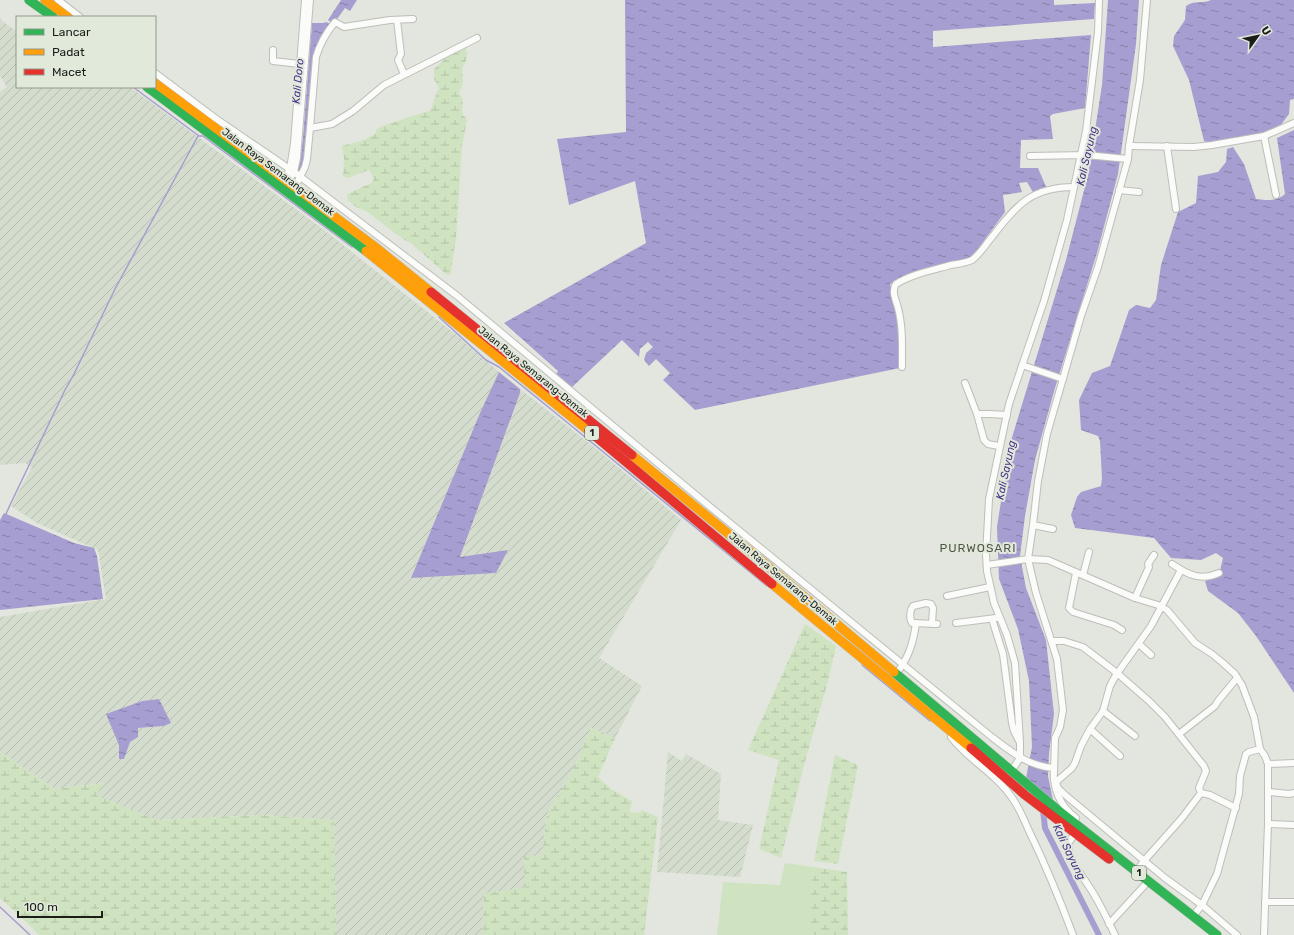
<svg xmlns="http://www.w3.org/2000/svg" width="1294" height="935" font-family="Rubik,sans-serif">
<defs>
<pattern id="industrial-furrows" width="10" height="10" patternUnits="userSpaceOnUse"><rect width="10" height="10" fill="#d4dcce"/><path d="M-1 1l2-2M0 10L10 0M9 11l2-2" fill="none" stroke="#b5bcb0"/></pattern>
<pattern id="wetland-marsh" width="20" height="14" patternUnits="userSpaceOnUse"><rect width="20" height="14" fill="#d0e3c0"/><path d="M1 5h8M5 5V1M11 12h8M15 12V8" fill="none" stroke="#b2c2a4"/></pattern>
<pattern id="water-ripples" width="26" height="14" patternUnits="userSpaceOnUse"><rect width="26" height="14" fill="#a69ed0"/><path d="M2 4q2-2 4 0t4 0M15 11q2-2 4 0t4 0" fill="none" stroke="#8680a8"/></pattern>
</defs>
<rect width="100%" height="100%" fill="#e2e6de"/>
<g fill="url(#industrial-furrows)" fill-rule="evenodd">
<path d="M0 19 17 32V87H130L328 233 455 334 499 372 480 413 411 578 460 557 520 393V389L594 447 681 520 599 658 642 686 615 738 591 728 573 770 547 814 542 856H524L526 888 484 894 482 935H336L334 820 261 815 156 820 95 795 104 783 55 789 0 752V617L106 599 98 550 37 523 11 506 32 467 25 463 0 465V92L7 87 0 76ZM159 699 166 716 164 726 138 728 119 759V745L125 707 142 701Z"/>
<polygon points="668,752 682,761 686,754 721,774 718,820 753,825 740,877 657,872"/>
</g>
<polygon fill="#d0e3c0" points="785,863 813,867 808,935 717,935 723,882 780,885"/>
<g fill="url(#wetland-marsh)">
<path d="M463 47 466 48C468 55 467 62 462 68L463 84 459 93 463 100 462 113 467 120 462 146 456 239 451 271 450 274 447 275 411 243 406 241 366 211 356 207 349 201 347 196 348 194 371 183 374 179 369 170 348 178 343 177 344 159 342 146 364 140 375 134 377 129 382 126 431 110 436 94 439 88 434 79V69L448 56Z"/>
<polygon points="805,624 836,646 828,681 804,765 781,858 759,849 779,760 748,750"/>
<polygon points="591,728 615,738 598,777 611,789 632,801 630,812 640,813 642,810 658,817 644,935 482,935 484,893 525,888 524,856 542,855 547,814 573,770"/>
<polygon points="0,752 55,789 105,783 96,795 156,820 261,815 334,820 336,935 39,935 20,916 0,898"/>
<polygon points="835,755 858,765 838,864 814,861"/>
<polygon points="813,867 847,872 848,935 808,935"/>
</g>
<g fill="url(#water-ripples)">
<polygon points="341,0 357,0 350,11 345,8 337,19 335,18 332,23 328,20"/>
<polygon points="625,0 1054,0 1054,5 1095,3 1094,19 933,31 933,47 1091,35 1085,108 1053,114 1050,116 1053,139 1021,140 1020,168 1038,168 1047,189 1034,194 1027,182 1019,183 1022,192 1003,195 1005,212 972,257 923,271 890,284 898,312 901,338 900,368 695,410 663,380 670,373 656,359 649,366 644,360 646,353 653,347 648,342 640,349 639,357 622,340 570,389 555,376 558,371 504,323 646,243 635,181 569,205 557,139 626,132"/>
<polygon points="1108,0 1139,0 1136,44 1118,174 1097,253 1055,388 1035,460 1025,516 1020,556 1026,588 1046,640 1054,714 1049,754 1048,776 1053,800 1026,778 1032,747 1029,681 1018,629 999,579 997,527 1010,444 1066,260 1088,175 1102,85"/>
<path d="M1211 0H1294V99L1290 100 1289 114 1280 126 1250 137 1209 143 1204 141 1189 80 1173 46 1174 36 1185 20 1186 6C1194 0 1203 4 1211 0Z"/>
<polygon points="326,22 331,24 321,38 304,167 300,173 297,171 300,162 303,137 312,23 323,23"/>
<path d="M1294 130V693L1256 636 1238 613 1208 591 1205 581 1219 575 1223 558 1216 553 1201 560 1171 558 1154 538 1075 528 1071 515 1077 497 1081 492 1101 486 1102 478 1100 441 1098 436 1081 430 1079 400 1092 373 1110 366 1129 310 1136 305 1150 308 1156 300 1161 265 1178 212 1196 203 1198 176 1218 172 1226 162 1227 149 1233 147 1244 164 1256 199C1267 200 1276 202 1285 194L1277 138Z"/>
<polygon points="499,372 520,389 520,393 460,557 508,550 496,573 411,578 480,413"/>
<polygon points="4,513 74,543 94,548 97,556 103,599 0,610 0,520"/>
<polygon points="159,699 171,723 164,726 138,728 138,737 130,742 124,759 119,759 119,745 106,714 142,701"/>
</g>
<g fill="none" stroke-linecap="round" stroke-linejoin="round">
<g stroke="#a69ed0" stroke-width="1.5">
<polyline points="133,87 199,136 203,136 352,247"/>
<polyline points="439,317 486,360 499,367 563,419 767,586"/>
<polyline points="6,514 10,505 65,390 74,374 115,289 198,136"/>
<polyline points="862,665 930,721"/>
<polyline points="0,907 30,935"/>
</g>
<polyline stroke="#a69ed0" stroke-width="6" points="1043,810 1045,828 1099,935"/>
<g stroke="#bcbfb9" stroke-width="8">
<g id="street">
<polyline points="58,0 80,17"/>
<polyline points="397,20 401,54 398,60 404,74"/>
<polyline points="273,50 273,61 300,64"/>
<path d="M155 73 215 118 294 172 456 295 714 510 993 738C1013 753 1028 766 1054 768 1052 788 1060 806 1076 818"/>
<path d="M310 128 316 57C320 43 326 33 335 22L344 27 390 20 413 19"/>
<polyline points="1264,136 1276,195"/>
<polyline points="1129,146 1194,147 1212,145 1264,136 1294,123"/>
<polyline points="1167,146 1176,209"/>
<polyline points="1030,156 1086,155 1128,159"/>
<polyline points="284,179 290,169 294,143 305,0"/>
<polyline points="288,182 294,172 297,158 310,0"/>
<polyline points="295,187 305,167 307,159 310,128 332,124 353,111 384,85 477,38"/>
<polyline points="1119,190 1139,192"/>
<polyline points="1022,365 1063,379"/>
<path d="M902 367C902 347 903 327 898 308 896 300 891 291 896 284 912 274 933 270 951 265 957 264 966 263 972 260 980 254 986 244 992 237 1016 205 1032 187 1074 187"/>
<polyline points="965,383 977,414 984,440 988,444 999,446"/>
<polyline points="977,414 989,414 1007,415"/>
<polyline points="1033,525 1053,529"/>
<path d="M1172 564C1188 575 1201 581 1219 573"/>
<polyline points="987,565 1028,559 1048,560 1135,598 1158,605 1167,610 1195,643 1212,654 1223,663 1235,674 1242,685 1254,717 1260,749 1265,756 1268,764 1268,824 1264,935"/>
<polyline points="1076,573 1069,608 1073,612 1114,625 1122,630"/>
<polyline points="1083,575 1089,552"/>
<polyline points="947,596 990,587"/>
<polyline points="1135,598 1149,567 1148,564 1154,555"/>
<polyline points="992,619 1003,654 1012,723 1014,731 1019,741"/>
<polyline points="956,623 996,618"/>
<path d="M932 624 933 608 931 604 926 603 913 606C910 610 909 618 912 623L937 624"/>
<polyline points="1052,641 1064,641 1083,647 1117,673 1149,701 1165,717 1204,766 1206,771 1199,788 1201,793 1182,818 1143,862 1137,871"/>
<polyline points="1139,644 1151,655"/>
<path d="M896 674C909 657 913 644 916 623"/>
<polyline points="1103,711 1135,736"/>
<polyline points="1090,729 1120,756"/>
<polyline points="1179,734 1215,706 1218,701 1237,678"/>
<path d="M951 737C967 759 994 772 1010 795 1019 806 1024 820 1030 833 1046 866 1060 900 1073 935"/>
<polyline points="1268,764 1294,763"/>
<polyline points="1012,770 1020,758 1020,742 1015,663 1007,635 994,603 987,571 986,555 989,499 1009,404 1044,301 1067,220 1086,131 1098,32 1099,0"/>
<polyline points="1054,772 1055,738 1060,727 1063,710 1057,659 1036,593 1028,559 1033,525 1038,481 1047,434 1081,316 1098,267 1128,159 1129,146 1140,80 1147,0"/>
<polyline points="1056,782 1072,768 1075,763 1081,746 1090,729 1103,711 1110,686 1116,675 1151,626 1181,570"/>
<polyline points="1056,783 1058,788 1064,794 1165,878 1202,905 1237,935"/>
<polyline points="1269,792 1289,794 1294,793"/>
<polyline points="1201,793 1210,795 1236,808"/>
<polyline points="1268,824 1294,825"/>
<path d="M1075 833 1068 844C1069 861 1082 875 1090 888 1100 903 1107 919 1115 935"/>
<polyline points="1265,902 1294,902"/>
<polyline points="1193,916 1202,905 1217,874 1239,794 1240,776 1246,754 1249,752 1260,749"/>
<polyline points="1109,924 1144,886"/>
</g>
</g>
<g stroke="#bec0bc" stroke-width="10">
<g id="fast">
<polyline points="29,0 53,17"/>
<polyline points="147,87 366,251"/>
<polyline points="894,672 1059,811 1217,935"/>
</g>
</g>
<g stroke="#bec0bc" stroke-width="10">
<g id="slow">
<polyline points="45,0 68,17"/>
<polyline points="155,83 374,246 431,292"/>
<polyline points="366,251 589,431"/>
<polyline points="632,455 758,558 894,672"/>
<polyline points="772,584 971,748"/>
</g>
</g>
<g stroke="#bec0bc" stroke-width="10">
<g id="jam">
<polyline points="431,292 632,455"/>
<polyline points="589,431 772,584"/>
<polyline points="971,748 1025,795 1109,859"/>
</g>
</g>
<use href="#street" stroke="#fbfbfa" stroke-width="6"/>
<use href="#fast" stroke="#30b455" stroke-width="9"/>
<use href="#slow" stroke="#ff9f0a" stroke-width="9"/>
<use href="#jam" stroke="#e5322d" stroke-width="9"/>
</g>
<g text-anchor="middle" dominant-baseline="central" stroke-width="4" stroke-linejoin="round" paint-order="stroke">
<g fill="#e1e9db" stroke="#565a52" stroke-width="1">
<rect x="585" y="426" width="14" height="14" rx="3"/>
<rect x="1132" y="866" width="14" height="14" rx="3"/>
</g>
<g font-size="9" font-weight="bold" fill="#1a1d18">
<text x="592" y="433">1</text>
<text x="1139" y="873">1</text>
</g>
<g font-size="10" fill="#1a1d18" stroke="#e1e9db">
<text transform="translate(278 172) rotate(37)">Jalan Raya Semarang-Demak</text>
<text transform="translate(533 372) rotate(39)">Jalan Raya Semarang-Demak</text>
<text transform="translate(783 579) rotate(40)">Jalan Raya Semarang-Demak</text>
</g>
<g font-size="11" font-style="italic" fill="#4b328a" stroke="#e1e9db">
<text transform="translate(298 81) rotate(-85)">Kali Doro</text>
<text transform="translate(1087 156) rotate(-77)">Kali Sayung</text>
<text transform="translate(1006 470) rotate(-78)">Kali Sayung</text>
<text transform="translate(1069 852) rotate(64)">Kali Sayung</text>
</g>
<g font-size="12" letter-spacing="1" fill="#50564b" stroke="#e1e9db">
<text x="978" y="548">PURWOSARI</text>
</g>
</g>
<rect x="16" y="16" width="140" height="72" fill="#e1e9db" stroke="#91978d"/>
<rect x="24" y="29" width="20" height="6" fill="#30b455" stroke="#91978d"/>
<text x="52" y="36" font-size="12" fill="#1a1d18">Lancar</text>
<rect x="24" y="49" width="20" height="6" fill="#ff9f0a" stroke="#91978d"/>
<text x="52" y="56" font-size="12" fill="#1a1d18">Padat</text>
<rect x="24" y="69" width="20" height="6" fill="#e5322d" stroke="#91978d"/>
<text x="52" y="76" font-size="12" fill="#1a1d18">Macet</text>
<g transform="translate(1258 36) rotate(57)" stroke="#e1e9db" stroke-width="3" paint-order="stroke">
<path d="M0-3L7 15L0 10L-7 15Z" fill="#1a1d18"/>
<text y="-6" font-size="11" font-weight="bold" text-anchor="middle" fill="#1a1d18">U</text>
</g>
<path d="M18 911v6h84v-6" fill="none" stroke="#1a1d18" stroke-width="2"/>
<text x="24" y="911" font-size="12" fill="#1a1d18" stroke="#e1e9db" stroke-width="3" paint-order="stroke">100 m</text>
</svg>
